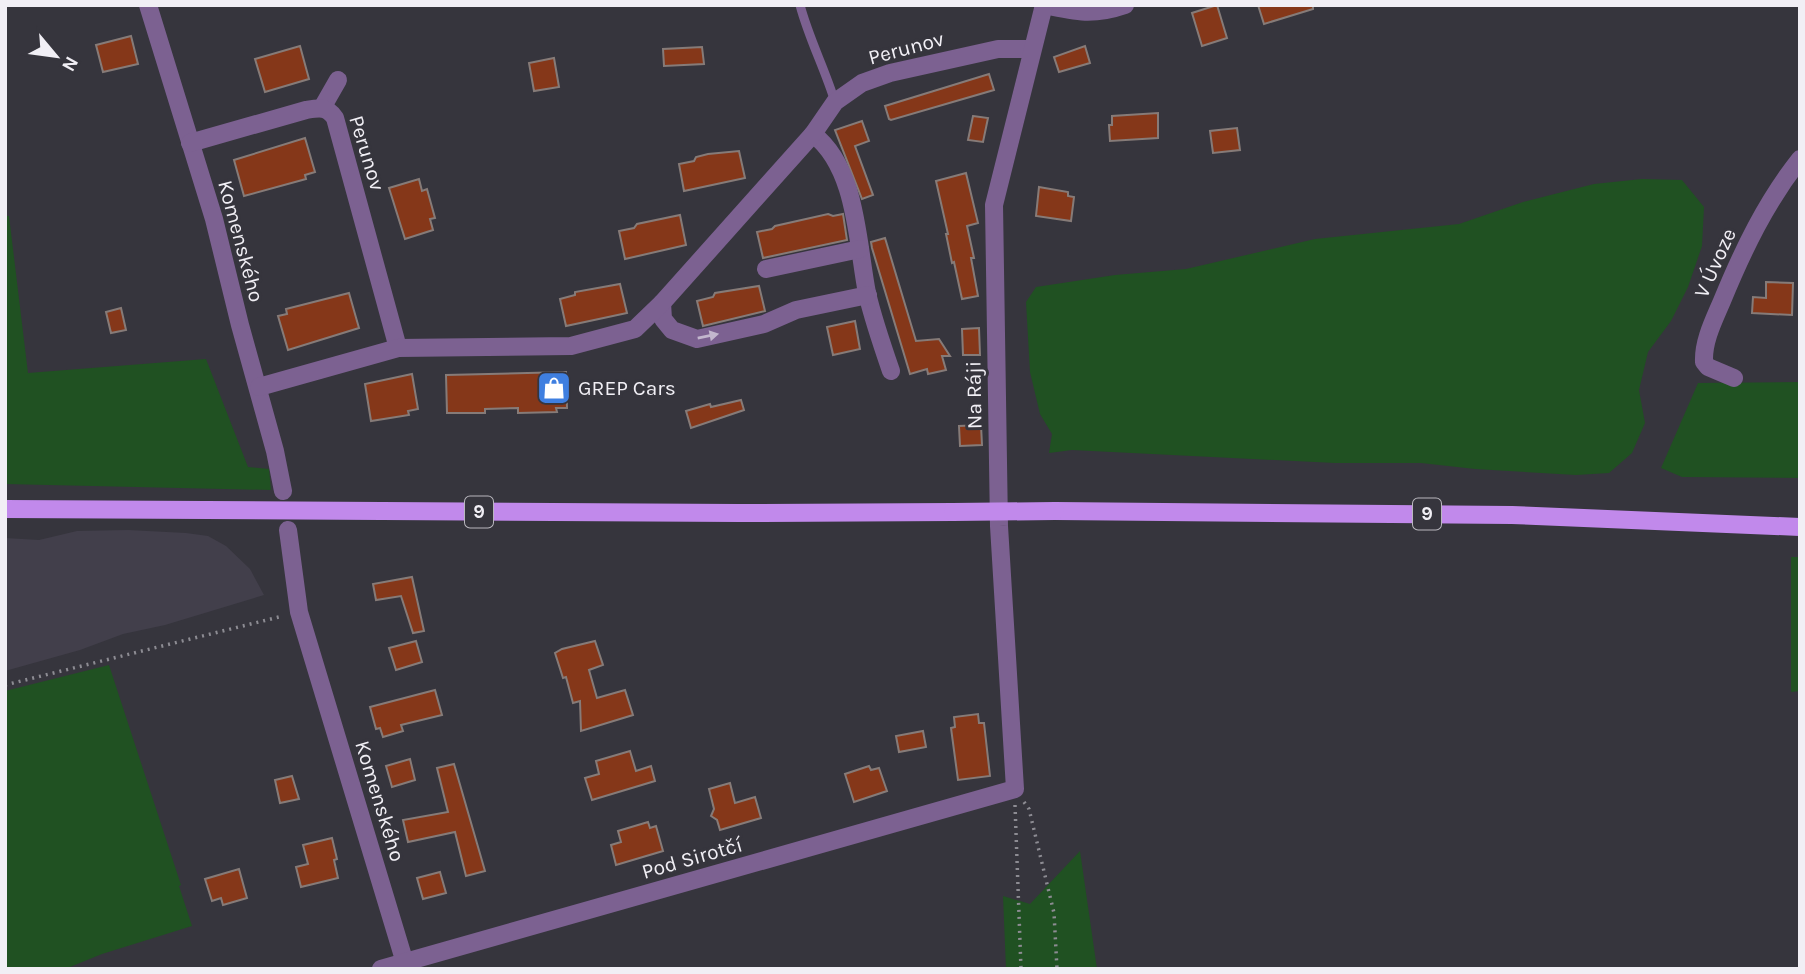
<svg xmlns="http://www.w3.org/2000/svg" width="1805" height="974" font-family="Karla,sans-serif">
<rect width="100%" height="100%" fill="#36353d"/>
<polygon fill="#423f4b" points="128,530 186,533 208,536 226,546 250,569 264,595 165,625 123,634 80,650 5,671 5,538 39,540 77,531"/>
<g fill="#205122">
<polygon points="1642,179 1682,180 1704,207 1702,246 1688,287 1671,321 1648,352 1639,390 1645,423 1632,453 1609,473 1576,475 1475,469 1421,463 1335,463 1072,450 1049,453 1052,434 1040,414 1030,372 1026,302 1036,287 1115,275 1186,269 1315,239 1459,224 1523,202 1594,184"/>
<polygon points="5,216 9,216 28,373 206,359 248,467 269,469 271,490 5,484"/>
<polygon points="1800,382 1800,478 1682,477 1661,468 1698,383"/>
<polygon points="1791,557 1800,557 1800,691 1791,692"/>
<polygon points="109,665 181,885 179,886 192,926 102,954 65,969 5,969 5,691"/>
<polygon points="1080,851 1097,969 1006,969 1003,896 1030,904"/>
</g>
<g fill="#853719" stroke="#867b78" stroke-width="2">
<polygon points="1217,5 1227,38 1202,46 1192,13"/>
<polygon points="1258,5 1313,5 1313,9 1264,24"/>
<polygon points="131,36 138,64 103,72 96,45"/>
<polygon points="300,46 309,79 265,92 255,59"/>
<polygon points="1085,46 1090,63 1059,72 1054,57"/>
<polygon points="702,47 704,64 664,66 663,49"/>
<polygon points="554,58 559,87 534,91 529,63"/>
<polygon points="989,74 994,90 891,120 889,119 885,106"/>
<polygon points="1158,113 1158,138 1110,141 1109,125 1112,125 1112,116"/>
<polygon points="973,116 988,118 983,142 968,140"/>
<polygon points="862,121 869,141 855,146 873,195 862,199 835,130"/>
<polygon points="1237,128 1240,150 1213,153 1210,131"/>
<polygon points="305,138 315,172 305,175 306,179 244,196 234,160"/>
<polygon points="739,151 745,178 684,191 679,164 694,161 696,157 708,154"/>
<polygon points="966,173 978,223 967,226 974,258 971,258 978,296 962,299 954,262 952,263 946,234 948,234 936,181"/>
<polygon points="419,179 422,191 427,189 435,218 430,219 433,230 405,239 389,188"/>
<polygon points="1039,187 1068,192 1068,196 1074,197 1071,221 1036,216"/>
<polygon points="828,214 833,216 843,214 847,240 763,258 757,232 772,229 775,226"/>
<polygon points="680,215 686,245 625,259 619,231 634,228 637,224"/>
<polygon points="885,238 916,341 939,339 950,356 942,356 946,370 928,374 927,369 910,374 872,248 871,242"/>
<polygon points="1766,282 1793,283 1792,315 1752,313 1753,297 1766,298"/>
<polygon points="620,284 627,313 566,326 560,299 575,295 575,292"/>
<polygon points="759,286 765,311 703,326 697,301 713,297 715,293"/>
<polygon points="349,293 359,328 288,350 278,316 287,314 286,309"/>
<polygon points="121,308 126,330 111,333 106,312"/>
<polygon points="855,321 860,349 833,355 827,327"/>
<polygon points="979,328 980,355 963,355 962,329"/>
<polygon points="566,372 567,408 556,408 557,412 518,413 518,408 485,409 485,413 447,413 446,375"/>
<polygon points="412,374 418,409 408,411 409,415 371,421 365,384"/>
<polygon points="741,400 744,410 691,428 686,411 710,404 711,407"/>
<polygon points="981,425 982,445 960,446 959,426"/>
<polygon points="412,577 424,631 413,633 401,596 376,600 373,584"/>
<polygon points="416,641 422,662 396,670 389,648"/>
<polygon points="595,641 603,665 589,670 597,698 625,690 633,715 581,731 580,701 573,703 566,677 563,678 555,653 562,649"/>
<polygon points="435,690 442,715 401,725 403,731 383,737 380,728 376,729 370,707"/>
<polygon points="978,714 979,723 984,723 990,776 958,780 951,728 955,727 954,717"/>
<polygon points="923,731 926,747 899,752 896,736"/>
<polygon points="630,751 636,771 651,766 655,781 592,800 585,778 599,774 596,761"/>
<polygon points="410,759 415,780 392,787 386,766"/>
<polygon points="454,764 485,871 466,876 455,832 408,842 403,820 448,812 437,768"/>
<polygon points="869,766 871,770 879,768 887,791 854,802 845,774"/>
<polygon points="292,776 299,799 280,803 275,780"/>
<polygon points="730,783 735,803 755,797 761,818 720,830 717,820 711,816 714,809 709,789"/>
<polygon points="648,822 650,828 656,826 663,851 616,865 611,845 621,842 618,831"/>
<polygon points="332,838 337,859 334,860 338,878 301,887 296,867 308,864 303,845"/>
<polygon points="239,869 247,898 223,905 221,898 212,901 205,879"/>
<polygon points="440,872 446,893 423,899 417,878"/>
</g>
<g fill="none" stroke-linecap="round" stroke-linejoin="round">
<g stroke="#8d8c93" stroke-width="3.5" stroke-dasharray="2 5" stroke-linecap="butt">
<polyline points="5,685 283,616"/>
<polyline points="1024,802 1029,809 1054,913 1057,969"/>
<polyline points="1015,805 1021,969"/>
</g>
<path stroke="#7c6191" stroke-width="9" d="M800 5C809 39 825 69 835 102"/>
<g stroke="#7c6191" stroke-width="18">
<polyline points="148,5 214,219 240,325 275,451 283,491"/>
<path d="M1044 5C1076 12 1093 16 1125 5"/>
<polyline points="322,108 338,80"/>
<path d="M813 134C857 168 857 242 867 293 873 319 882 345 891 371"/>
<path d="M190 143 306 110C319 108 327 106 335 118L398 348"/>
<polyline points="766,269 860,249"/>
<polyline points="662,303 663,319 672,330 697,339 764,324 796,310 868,295"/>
<path d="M1734 378 1708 367 1704 362C1703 341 1714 320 1722 301 1743 250 1766 202 1800 159"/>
<polyline points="259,387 398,348 571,346 635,329 662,303 813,134 835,102 862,83 890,73 998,49 1032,49"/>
<polyline points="288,530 299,612 405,963"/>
<polyline points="381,969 1015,789 999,526 994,205 1044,5"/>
</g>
<g stroke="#c189eb" stroke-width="18">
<polyline points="5,509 738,513 953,512"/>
<polyline points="1055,511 1512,515 1800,527"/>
</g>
<polyline stroke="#c189eb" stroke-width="18" points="953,512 1055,511"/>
</g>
<defs><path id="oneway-solid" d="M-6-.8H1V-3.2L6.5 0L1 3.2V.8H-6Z" transform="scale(1.75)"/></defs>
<use fill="#c2b6cd" href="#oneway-solid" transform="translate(708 336) rotate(-11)"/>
<defs>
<g id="shop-square" transform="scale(1.75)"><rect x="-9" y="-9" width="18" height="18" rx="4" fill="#3f7fe0" stroke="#36353d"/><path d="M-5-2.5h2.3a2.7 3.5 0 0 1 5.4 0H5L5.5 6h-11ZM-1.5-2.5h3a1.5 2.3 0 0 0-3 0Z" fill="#fff"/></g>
</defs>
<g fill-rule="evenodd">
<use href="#shop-square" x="554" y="388"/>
</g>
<g text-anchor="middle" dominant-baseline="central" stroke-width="6" stroke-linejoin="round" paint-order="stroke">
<g fill="#36353d" stroke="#b9b7be" stroke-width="2">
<rect x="465" y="496.5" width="28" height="31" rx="5"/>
<rect x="1413" y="498.5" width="28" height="31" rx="5"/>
</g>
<g font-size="19" font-weight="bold" fill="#f1eff5">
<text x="479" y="512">9</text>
<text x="1427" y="514">9</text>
</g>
<g font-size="21" fill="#f1eff5" stroke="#36353d">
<text transform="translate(906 48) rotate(-15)">Perunov</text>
<text transform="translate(367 153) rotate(73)">Perunov</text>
<text transform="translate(241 241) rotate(75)">Komenského</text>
<text transform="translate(1715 263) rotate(-66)">V Úvoze</text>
<text transform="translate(974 395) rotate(-91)">Na Ráji</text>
<text transform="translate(380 801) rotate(73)">Komenského</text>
<text transform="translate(692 858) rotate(-16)">Pod Sirotčí</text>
</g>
<g font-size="21" fill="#f1eff5" stroke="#36353d" text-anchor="start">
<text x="578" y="388">GREP Cars</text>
</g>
</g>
<rect width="1805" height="974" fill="none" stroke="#f1eff5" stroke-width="14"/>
<g transform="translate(56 56) rotate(119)" stroke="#36353d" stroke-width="5" paint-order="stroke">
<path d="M0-5L12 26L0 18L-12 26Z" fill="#f1eff5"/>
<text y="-10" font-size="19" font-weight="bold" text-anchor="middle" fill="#f1eff5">N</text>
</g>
</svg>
